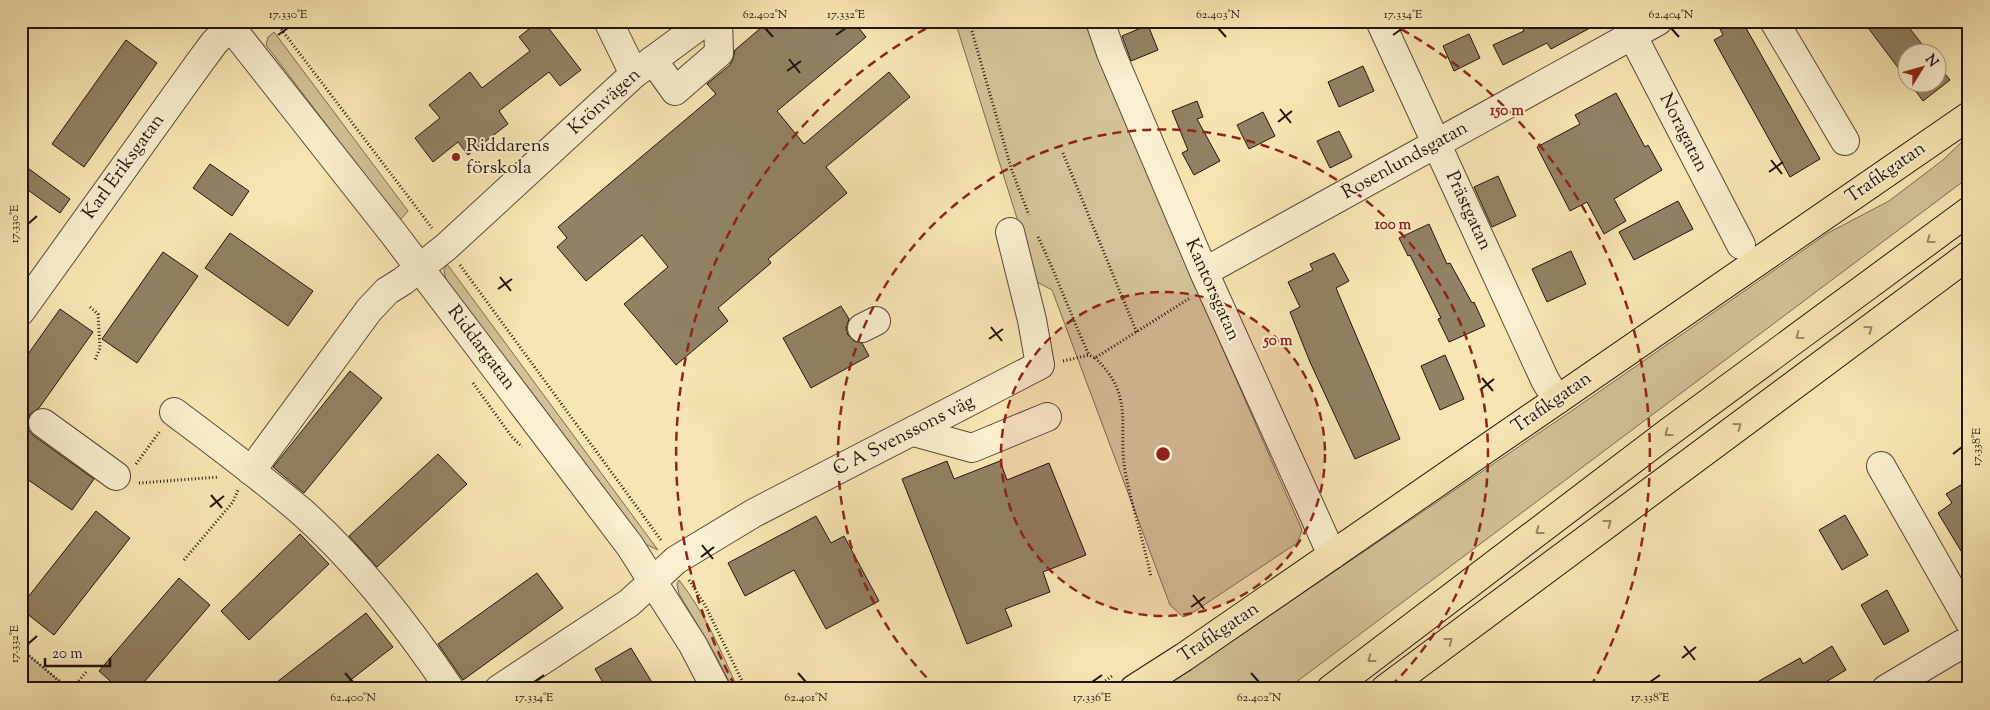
<svg xmlns="http://www.w3.org/2000/svg" width="1990" height="710" font-family="'Sorts Mill Goudy',serif">
<rect width="100%" height="100%" fill="#f7e6b3"/>
<filter id="stains"><feTurbulence type="fractalNoise" baseFrequency=".004" numOctaves="4"/><feColorMatrix values="0 0 0 0 .2 0 0 0 0 .09 0 0 0 0 .02 0 0 0 .5 -.17"/></filter>
<radialGradient id="worn" r=".72"><stop offset=".6" stop-color="#630" stop-opacity="0"/><stop offset="1" stop-color="#630" stop-opacity=".3"/></radialGradient>
<g fill="#d3c297" stroke="#7b6c52">
<polygon points="955,21 1093,21 1187,257 1190,274 1302,530 1297,543 1189,615 1183,617 1170,605 1052,290 1037,282"/>
<polygon points="274,32 408,211 401,219 398,219 266,45 268,37"/>
<polygon points="1969,135 1969,177 1287,689 1161,689 1567,414 1828,233 1889,201 1943,160"/>
<polygon points="447,264 658,550 645,544 446,281 444,270"/>
<path d="M679 580C705 613 721 651 738 689H733L715 654 679 594 677 584Z"/>
<polygon points="21,649 22,650 69,689 21,689"/>
</g>
<g fill="#918263" stroke="#23150c">
<polygon points="539,21 543,21 581,70 560,86 549,72 499,111 508,124 468,155 458,142 433,162 415,138 440,118 429,105 470,72 482,88 530,51 519,37"/>
<polygon points="769,21 853,21 866,37 777,111 804,144 889,72 910,97 826,167 847,193 768,259 771,263 718,308 728,321 676,365 624,304 668,267 642,235 586,281 557,247 567,238 558,227 716,94 707,84 730,65 733,59 735,50"/>
<polygon points="1519,21 1603,21 1551,49 1547,43 1503,65 1493,45 1524,31"/>
<polygon points="1716,21 1742,21 1820,159 1790,177 1714,40 1723,35"/>
<polygon points="1863,21 1904,21 1928,52 1908,52 1908,81"/>
<polygon points="1148,25 1158,50 1131,61 1122,36"/>
<polygon points="1469,34 1480,58 1454,71 1443,46"/>
<polygon points="126,40 157,63 84,167 52,144"/>
<polygon points="1938,65 1950,80 1923,101 1909,82 1938,82"/>
<polygon points="1363,66 1374,91 1339,107 1328,82"/>
<polygon points="1616,93 1645,147 1648,145 1662,170 1614,199 1626,221 1604,234 1587,202 1570,211 1537,147 1580,124 1575,115"/>
<polygon points="1197,101 1203,117 1197,119 1220,161 1194,175 1182,153 1188,150 1172,111"/>
<polygon points="1263,112 1275,136 1249,149 1237,125"/>
<polygon points="1339,131 1352,157 1330,168 1317,141"/>
<polygon points="21,163 70,199 60,213 21,185"/>
<polygon points="210,164 249,191 232,216 193,188"/>
<polygon points="1498,176 1516,216 1492,227 1474,187"/>
<polygon points="1678,201 1693,229 1634,260 1619,232"/>
<polygon points="1429,224 1447,264 1450,263 1472,303 1474,302 1485,326 1449,342 1438,319 1441,318 1410,255 1408,256 1399,238"/>
<polygon points="230,233 313,291 288,326 205,268"/>
<polygon points="1571,251 1586,284 1547,302 1532,269"/>
<polygon points="163,252 198,276 137,363 102,339"/>
<polygon points="1334,253 1349,281 1336,288 1400,439 1355,459 1310,362 1290,312 1300,307 1288,282 1313,270 1310,264"/>
<polygon points="841,306 849,319 846,328 848,335 854,341 862,343 869,356 811,388 783,338"/>
<polygon points="60,309 93,332 39,408 30,414 26,427 34,436 94,479 72,510 21,475 21,364"/>
<polygon points="1445,355 1464,399 1440,410 1421,366"/>
<polygon points="350,371 382,398 304,493 273,467"/>
<polygon points="438,454 467,484 377,567 349,536"/>
<polygon points="947,461 954,479 1000,461 1007,480 1049,463 1086,555 1043,572 1050,592 1005,609 1012,626 967,644 902,479"/>
<polygon points="1969,480 1969,564 1938,513 1952,503 1946,494"/>
<polygon points="96,511 130,538 54,635 21,609 21,606"/>
<polygon points="1845,515 1868,555 1842,570 1819,530"/>
<polygon points="816,516 831,543 844,536 879,601 826,629 794,570 745,596 728,563"/>
<polygon points="300,534 329,564 249,640 221,611"/>
<polygon points="537,573 563,608 463,680 438,644"/>
<polygon points="179,578 210,605 138,689 119,689 99,671"/>
<polygon points="1887,590 1909,631 1884,645 1861,605"/>
<polygon points="366,613 393,647 339,689 268,689"/>
<polygon points="1832,646 1846,670 1814,689 1745,689 1800,658 1803,664"/>
<polygon points="631,648 656,689 607,689 595,669"/>
</g>
<g fill="none" stroke-linecap="round" stroke-linejoin="round">
<g stroke="#584936" stroke-width="30">
<g id="minor">
<polyline points="226,21 393,233 630,546 693,645 716,689"/>
<polyline points="608,21 634,74"/>
<polyline points="1100,21 1111,53 1204,272 1332,555"/>
<polyline points="1380,21 1545,380 1557,400"/>
<polyline points="1625,21 1741,245"/>
<polyline points="1774,21 1845,141"/>
<polyline points="653,60 675,91 719,53 718,21"/>
<polyline points="1204,272 1658,21"/>
<polyline points="21,311 197,66 214,43 230,26"/>
<polyline points="862,328 876,321"/>
<path d="M174 412C217 444 261 477 302 512 359 563 407 625 450 689"/>
<polyline points="43,423 116,476"/>
<polyline points="914,432 972,448 1047,417"/>
<polyline points="1881,466 1969,621"/>
<polyline points="251,471 369,310 387,291 403,281 446,247 634,74 706,21"/>
<polyline points="499,689 629,603 676,560 754,513 1040,365 1032,320 1010,232"/>
<polyline points="1886,689 1962,644 1969,643"/>
</g>
</g>
<g stroke="#23150c" stroke-width="30">
<polyline id="major" points="1134,689 1184,657 1969,116"/>
</g>
<g stroke="#23150c" stroke-width="30">
<g id="highway">
<polyline points="1331,689 1665,435 1969,211"/>
<polyline points="1385,689 1969,255"/>
</g>
</g>
<g stroke="#23150c" stroke-width="3" stroke-dasharray="1 2.5" stroke-linecap="butt">
<polyline points="275,21 432,228"/>
<polyline points="969,21 1012,171 1029,215"/>
<polyline points="1962,92 1969,87"/>
<polyline points="1063,153 1137,333"/>
<path d="M1038 237C1057 276 1071 316 1089 355"/>
<polyline points="460,265 661,540"/>
<polyline points="90,307 98,314 100,348 95,360"/>
<polyline points="21,342 26,335"/>
<path d="M1095 358C1137 397 1116 429 1126 476 1133 510 1144 543 1151 577"/>
<polyline points="1063,361 1089,355 1095,358 1190,298"/>
<polyline points="473,383 512,437 522,447"/>
<polyline points="136,464 160,431"/>
<polyline points="139,483 219,477"/>
<polyline points="184,560 233,502 238,490"/>
<polyline points="689,580 705,605 746,689"/>
<polyline points="21,649 69,689"/>
<polyline points="72,689 87,671"/>
<polyline points="1094,689 1112,676"/>
</g>
<use href="#minor" stroke="#faefce" stroke-width="28"/>
<use href="#major" stroke="#f7e6b3" stroke-width="28"/>
<use href="#highway" stroke="#f7e6b3" stroke-width="28"/>
</g>
<defs><path id="oneway-chevron" d="M-2-3.5L2.5 0L-2 3.5" fill="none" stroke-width="1.6" stroke-linecap="round" stroke-linejoin="round" transform="scale(1.25)"/></defs>
<g stroke="#988868">
<use href="#oneway-chevron" transform="translate(1930 240) rotate(144)"/>
<use href="#oneway-chevron" transform="translate(1869 329) rotate(-36)"/>
<use href="#oneway-chevron" transform="translate(1799 336) rotate(144)"/>
<use href="#oneway-chevron" transform="translate(1738 426) rotate(-36)"/>
<use href="#oneway-chevron" transform="translate(1668 433) rotate(143)"/>
<use href="#oneway-chevron" transform="translate(1608 523) rotate(-37)"/>
<use href="#oneway-chevron" transform="translate(1539 531) rotate(143)"/>
<use href="#oneway-chevron" transform="translate(1449 641) rotate(-37)"/>
<use href="#oneway-chevron" transform="translate(1371 659) rotate(143)"/>
</g>
<path fill="none" stroke="#23150c" stroke-width="2" d="M765 28 773 37M1218 28 1226 37M1671 28 1679 37M278 35 288 28M836 35 846 28M1393 35 1403 28M789 59 800 73M787 71 801 61M1280 109 1291 123M1278 122 1292 111M1771 160 1782 174M1769 172 1783 162M28 224 37 216M500 277 511 291M498 289 512 279M991 327 1002 341M989 339 1003 329M1482 378 1493 391M1480 390 1494 379M1953 454 1962 447M211 495 222 508M210 507 224 496M702 545 713 559M701 557 714 547M1193 595 1204 609M1191 607 1205 597M28 644 37 636M1684 646 1695 660M1682 658 1696 647M345 673 353 682M798 673 806 682M1251 673 1259 682M534 682 544 675M1092 682 1102 675M1650 682 1660 675"/>
<circle cx="1163" cy="454" r="162" fill="#8f2418" fill-opacity=".12"/>
<g fill="none" stroke="#8f2418" stroke-width="2.5" stroke-dasharray="9 6">
<circle cx="1163" cy="454" r="162"/>
<path d="M937 688A325 325 0 1 1 1389 688"/>
<path d="M735 686A487 487 0 0 1 938 22M1388 22A487 487 0 0 1 1591 686"/>
</g>
<circle fill="#8f2418" stroke="#faefce" stroke-width="2" cx="456" cy="157" r="5"/>
<g text-anchor="middle" dominant-baseline="central" stroke-width="4" stroke-linejoin="round" paint-order="stroke">
<g font-size="19" fill="#23150c" stroke="#faefce">
<text transform="translate(605 102) rotate(-42)">Krönvägen</text>
<text transform="translate(1683 133) rotate(63)">Noragatan</text>
<text transform="translate(1405 161) rotate(-29)">Rosenlundsgatan</text>
<text transform="translate(124 167) rotate(-54)">Karl Eriksgatan</text>
<text transform="translate(1886 173) rotate(-35)">Trafikgatan</text>
<text transform="translate(1468 211) rotate(65)">Prästgatan</text>
<text transform="translate(1212 290) rotate(66)">Kantorsgatan</text>
<text transform="translate(481 348) rotate(53)">Riddargatan</text>
<text transform="translate(1552 403) rotate(-35)">Trafikgatan</text>
<text transform="translate(904 436) rotate(-27)">C A Svenssons väg</text>
<text transform="translate(1219 633) rotate(-34)">Trafikgatan</text>
</g>
<g font-size="19" fill="#23150c" stroke="#faefce" text-anchor="start">
<text x="466" y="146">Riddarens<tspan x="466" dy="22">förskola</tspan></text>
</g>
</g>
<circle cx="1163" cy="454" r="8" fill="#8f2418" stroke="#faefce" stroke-width="2.5"/>
<g font-size="15" text-anchor="middle" font-weight="bold" fill="#8f2418" stroke="#faefce" stroke-width="4" stroke-linejoin="round" paint-order="stroke">
<text x="1507" y="115">150 m</text>
<text x="1393" y="229">100 m</text>
<text x="1278" y="345">50 m</text>
</g>
<rect width="1990" height="710" fill="none" stroke="#f7e6b3" stroke-width="55"/>
<g transform="translate(1922 68) rotate(53)"><circle r="24" fill="#faefce" stroke="#a49880"/>
<path d="M0-4L9 19L0 12L-9 19Z" fill="#8f2418"/>
<text y="-8" font-size="14" font-weight="bold" text-anchor="middle" fill="#23150c">N</text>
</g>
<path d="M45 658v8h65v-8" fill="none" stroke="#23150c" stroke-width="2.5"/>
<text x="52" y="658" font-size="15" fill="#23150c" stroke="#faefce" stroke-width="4" paint-order="stroke">20 m</text>
<rect x="28" y="28" width="1934" height="654" fill="none" stroke="#23150c" stroke-width="2"/>
<g font-size="12" text-anchor="middle" fill="#23150c">
<text x="288" y="18">17.330°E</text>
<text x="765" y="18">62.402°N</text>
<text x="846" y="18">17.332°E</text>
<text x="1218" y="18">62.403°N</text>
<text x="1403" y="18">17.334°E</text>
<text x="1671" y="18">62.404°N</text>
<text transform="translate(14 224) rotate(-90)" y="4">17.330°E</text>
<text transform="translate(1976 447) rotate(-90)" y="4">17.338°E</text>
<text transform="translate(14 644) rotate(-90)" y="4">17.332°E</text>
<text x="353" y="701">62.400°N</text>
<text x="534" y="701">17.334°E</text>
<text x="806" y="701">62.401°N</text>
<text x="1092" y="701">17.336°E</text>
<text x="1259" y="701">62.402°N</text>
<text x="1650" y="701">17.338°E</text>
</g>
<rect width="100%" height="100%" filter="url(#stains)"/>
<rect width="100%" height="100%" fill="url(#worn)"/>
</svg>
